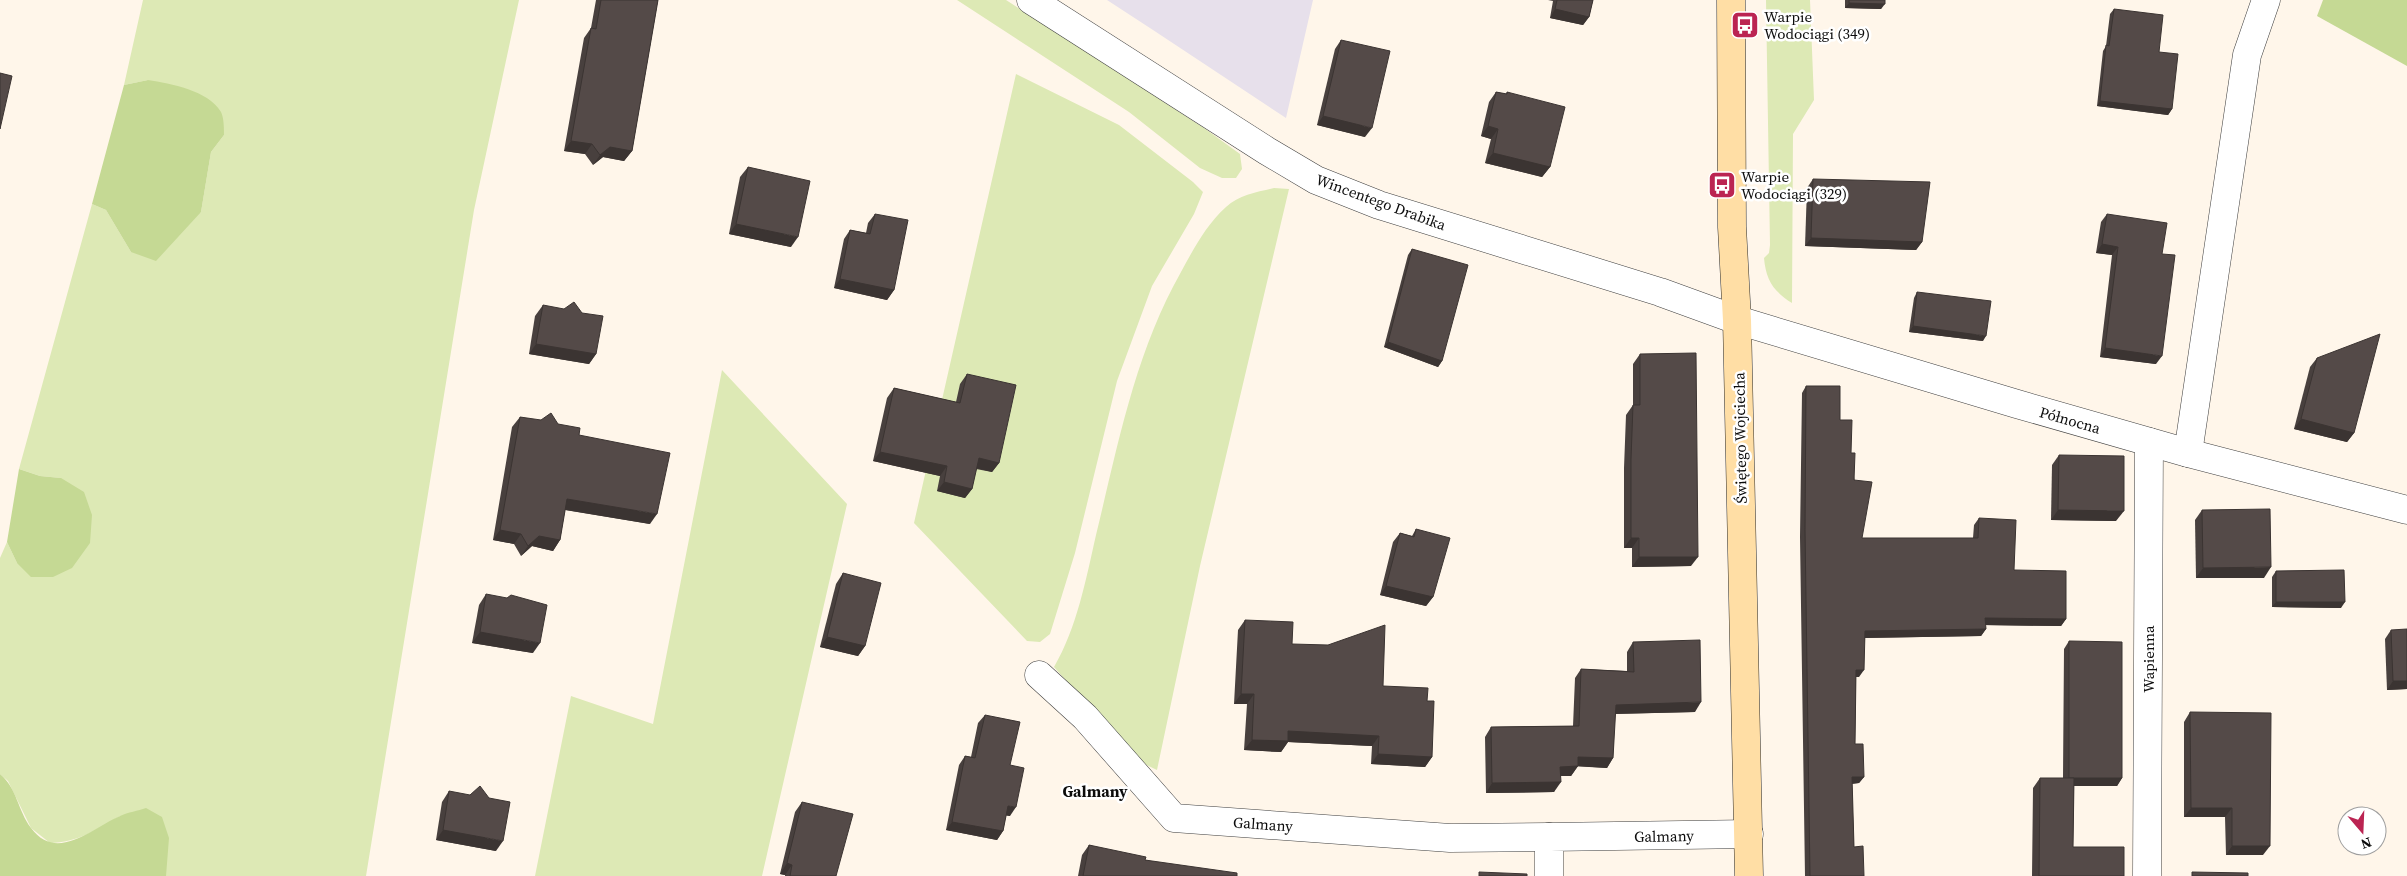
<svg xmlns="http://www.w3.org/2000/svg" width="2407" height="876" font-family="'Source Serif 4',serif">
<rect width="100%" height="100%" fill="#fff6ea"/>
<polygon fill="#e7e0eb" points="1107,0 1313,0 1286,118 1153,30"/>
<g fill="#dde9b5">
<path d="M143 0H519L474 210 366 876H166V862L120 816C97 829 77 843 50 843L31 828 8 781 0 774V558L7 542 17 563 61 478 40 476 19 469 92 204 106 210 131 252 201 212 211 152 224 135 148 80 124 85Z"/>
<polygon points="957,0 1006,0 1204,128 1240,154 1242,169 1236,178 1222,178 1200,168 1129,112"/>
<path d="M1766 0H1810L1814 100 1793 134 1792 303C1773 291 1766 280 1764 258L1769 253 1770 245Z"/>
<polygon points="1016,74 1119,125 1193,182 1203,192 1194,214 1152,286 1117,381 1075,553 1050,634 1040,642 1027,641 914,523"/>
<path d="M1274 188 1289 189 1200 566 1157 770 1136 760 1054 667C1077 628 1086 579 1096 535 1118 445 1135 353 1181 272 1193 250 1206 225 1226 207 1239 195 1257 192 1274 188Z"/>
<polygon points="722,370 847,504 762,876 535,876 571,696 653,724"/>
</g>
<g fill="#c5d994">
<polygon points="2323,0 2407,0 2407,66 2317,16"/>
<path d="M148 80C171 84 208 90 221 112 224 118 224 129 224 135L211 152 201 212 156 261 131 252 106 210 92 204 124 85Z"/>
<polygon points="19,469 40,476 61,478 84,492 92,515 90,543 72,568 53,577 31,577 17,563 7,542"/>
<path d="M0 774C17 788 18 811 31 828 57 863 92 828 120 816 128 812 138 811 146 808L162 817 169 838 166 876H0Z"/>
</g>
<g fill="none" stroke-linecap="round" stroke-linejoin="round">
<g stroke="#3f3f3f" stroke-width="29">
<g id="street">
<polyline points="1031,0 1267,151 1316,180 1379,205 1660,292 1737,320 2017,404 2188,453 2407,510"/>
<polyline points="2188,453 2247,55 2266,0"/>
<polyline points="1039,675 1085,717 1174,818 1450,838 1549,837"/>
<polyline points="1549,876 1549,837 1749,834"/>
<polyline points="2147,876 2149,442"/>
</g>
</g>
<g stroke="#2e2e2e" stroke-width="29">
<polyline id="secondary" points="1731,0 1732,227 1737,320 1749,876"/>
</g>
<use href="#street" stroke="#fff" stroke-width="28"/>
<use href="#secondary" stroke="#ffdea5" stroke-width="28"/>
</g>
<g fill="#48403e">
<polygon points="596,0 658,0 632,151 624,161 603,157 593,165 585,154 564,151 584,38 591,28"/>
<polygon points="1548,0 1593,0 1589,17 1583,25 1550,18 1553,1"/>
<polygon points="1845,0 1885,0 1881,9 1845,8"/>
<polygon points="2114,9 2159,52 2172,109 2168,115 2097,106 2103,51 2106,46 2110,14"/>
<polygon points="1341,40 1365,137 1317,125 1335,49"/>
<polygon points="1496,92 1506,94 1507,92 1550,167 1542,177 1485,163 1491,139 1481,136 1489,102"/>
<polygon points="748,167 791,247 729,234 740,177"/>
<polygon points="1813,179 1922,242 1916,250 1805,246 1807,188"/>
<polygon points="875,214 894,290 887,300 834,288 844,239 850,230 866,233 868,223"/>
<polygon points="2107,214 2156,364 2100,357 2112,255 2096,253 2101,222"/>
<polygon points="1412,249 1442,361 1438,367 1384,347 1408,255"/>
<polygon points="1917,292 1983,341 1909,332 1914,298"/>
<polygon points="543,305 596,354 589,364 529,354 535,316"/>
<polygon points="1640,354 1691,566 1632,567 1632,548 1624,548 1624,468 1626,415 1633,405 1633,364"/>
<polygon points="2317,358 2354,433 2347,442 2294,429 2310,367"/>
<polygon points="967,374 999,463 992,472 976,469 972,489 965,498 937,491 940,476 873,461 887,398 894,388 956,402 960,384"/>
<polygon points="1806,386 1840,420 1851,453 1862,538 1973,538 1974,525 1979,518 2014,570 2066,619 2061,626 1985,625 1986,629 1981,636 1865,638 1859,677 1856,677 1855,744 1864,777 1859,783 1852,784 1854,847 1864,876 1805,876 1800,537 1802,393"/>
<polygon points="520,417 558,424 650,524 565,510 560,540 553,551 532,546 521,556 514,544 493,540 512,427"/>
<polygon points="2059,455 2116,521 2051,520 2052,465"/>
<polygon points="2202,510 2264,578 2196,578 2195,520"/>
<polygon points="1416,529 1433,597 1426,606 1380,595 1393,542 1400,533 1412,536"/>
<polygon points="2276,571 2341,608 2272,607 2272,577"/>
<polygon points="843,573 865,646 858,656 820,647 836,584"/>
<polygon points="486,594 533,653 472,643 479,605"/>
<polygon points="1245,620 1292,644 1383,686 1427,701 1432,757 1425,767 1371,764 1372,746 1288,742 1281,752 1244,750 1247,704 1234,704 1238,630"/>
<polygon points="2391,630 2407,689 2387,690 2385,639"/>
<polygon points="2069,641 2122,778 2117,786 2074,786 2073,847 2124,876 2032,876 2033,788 2040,778 2063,778 2064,649"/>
<polygon points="1633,642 1695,712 1615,714 1613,758 1607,768 1578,766 1571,776 1561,776 1554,792 1486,793 1485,737 1491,727 1573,726 1575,678 1581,669 1627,671 1627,652"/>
<polygon points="2190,712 2263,855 2226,855 2225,817 2184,817 2184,722"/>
<polygon points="985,715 1010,765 1010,816 1006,815 1003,831 997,840 946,830 959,765 965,756 971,757 978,723"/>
<polygon points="449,791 496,851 436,840 442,802"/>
<polygon points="802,802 836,876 785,876 785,875 780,874 795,812"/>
<polygon points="1089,845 1145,860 1237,876 1078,876 1082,855"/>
</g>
<g fill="#3b3432">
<polygon points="1849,3 1885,4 1881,9 1845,8"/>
<polygon points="1555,9 1589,17 1583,25 1550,18"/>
<polygon points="2100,101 2172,109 2168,115 2097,106"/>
<polygon points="1323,116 1372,128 1365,137 1317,125"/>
<polygon points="1488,126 1498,129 1491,139 1481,136"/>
<polygon points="571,141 592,144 585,154 564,151"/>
<polygon points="610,147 632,151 624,161 603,157 593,165 600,155"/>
<polygon points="1493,153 1550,167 1542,177 1485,163"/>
<polygon points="736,224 798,237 791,247 729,234"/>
<polygon points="1811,238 1922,242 1916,250 1805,246"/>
<polygon points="2102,244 2118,247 2112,255 2096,253"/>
<polygon points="840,279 894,290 887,300 834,288"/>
<polygon points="1913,326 1986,336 1983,341 1909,332"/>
<polygon points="1388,342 1442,361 1438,367 1384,347"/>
<polygon points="536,344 596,354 589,364 529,354"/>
<polygon points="2105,348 2162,356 2156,364 2100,357"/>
<polygon points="2301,419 2354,433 2347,442 2294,429"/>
<polygon points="880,452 947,466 940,476 873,461"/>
<polygon points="979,458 999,463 992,472 972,467"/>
<polygon points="944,482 972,489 965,498 937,491"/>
<polygon points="567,499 657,514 650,524 560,509"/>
<polygon points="2058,510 2124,511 2116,521 2051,520"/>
<polygon points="500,530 521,534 514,544 493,540"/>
<polygon points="539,536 560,540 553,551 532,546 521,556 528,546"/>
<polygon points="1631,538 1639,538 1632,548 1624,548"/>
<polygon points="1639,557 1698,557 1691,566 1632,567"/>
<polygon points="2271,567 2264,578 2196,578 2203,568"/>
<polygon points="1386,586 1433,597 1426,606 1380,595"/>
<polygon points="2276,602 2345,602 2341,608 2272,607"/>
<polygon points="1985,618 2066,619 2061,626 1981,625"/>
<polygon points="1986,629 1981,636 1860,638 1865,631"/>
<polygon points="480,632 540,643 533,653 472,643"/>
<polygon points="827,637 865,646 858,656 820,647"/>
<polygon points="1856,670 1864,670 1859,677 1851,677"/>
<polygon points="2393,681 2407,681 2407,689 2387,690"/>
<polygon points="1241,694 1254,694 1247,704 1234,704"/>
<polygon points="1701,702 1695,712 1609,714 1616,705"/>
<polygon points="1288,731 1379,736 1372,746 1288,742 1281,752 1244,750 1252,740"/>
<polygon points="1378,754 1432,757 1425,767 1371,764"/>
<polygon points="1578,757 1613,758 1607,768 1571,766"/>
<polygon points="1578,766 1571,776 1554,776 1560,767"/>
<polygon points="1852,777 1864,777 1859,783 1847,784"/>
<polygon points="2069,778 2122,778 2117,786 2063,786"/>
<polygon points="1561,782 1554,792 1486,793 1492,783"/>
<polygon points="1008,806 1016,807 1010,816 1001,815"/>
<polygon points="2191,808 2232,808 2225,817 2184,817"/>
<polygon points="952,822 1003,831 997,840 946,830"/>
<polygon points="443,830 503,841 496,851 436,840"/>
<polygon points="2232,846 2270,846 2263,855 2226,855"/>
<polygon points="787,863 792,865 785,875 780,874"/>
</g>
<g fill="#544a48" stroke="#3b3432">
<polygon points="601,0 658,0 632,151 610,147 600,155 592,144 571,141 591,28 596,29"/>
<polygon points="1557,0 1593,0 1589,17 1555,9"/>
<polygon points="1849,0 1885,0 1885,4 1849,3"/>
<polygon points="2114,9 2163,15 2159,52 2178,54 2172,109 2100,101 2106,45 2109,46"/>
<polygon points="1341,40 1390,51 1372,128 1323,116"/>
<polygon points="0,73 12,76 0,129"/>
<polygon points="1496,92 1507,94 1507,92 1565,107 1550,167 1493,153 1498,129 1488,126"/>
<polygon points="748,167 810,181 798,237 736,224"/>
<polygon points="1813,179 1930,182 1922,242 1811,238"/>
<polygon points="875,214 908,220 894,290 840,279 850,230 870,234"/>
<polygon points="2107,214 2167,223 2162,254 2175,255 2162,356 2105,348 2118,247 2102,244"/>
<polygon points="1412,249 1468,265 1442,361 1388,342"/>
<polygon points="1917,292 1991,301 1986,336 1913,326"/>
<polygon points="574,302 582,313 603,316 596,354 536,344 543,305 564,309"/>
<polygon points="2380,334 2354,433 2301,419 2317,358"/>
<polygon points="1696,353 1698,557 1639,557 1639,538 1631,538 1631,459 1633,405 1640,405 1640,354"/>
<polygon points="967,374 1016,385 999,463 979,458 972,489 944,482 947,466 880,452 894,388 960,403"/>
<polygon points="1806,386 1840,386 1840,420 1852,420 1851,453 1855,453 1854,480 1872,482 1862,538 1978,538 1979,518 2016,520 2014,570 2066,571 2066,619 1985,618 1986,629 1865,631 1864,670 1856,670 1855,744 1863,744 1864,777 1852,777 1854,847 1863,846 1864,876 1810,876 1805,530"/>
<polygon points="551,413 558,424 580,428 579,435 670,453 657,514 567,499 560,540 539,536 528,546 521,534 500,530 520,417 541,420"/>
<polygon points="2059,455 2124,456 2124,511 2058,510"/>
<polygon points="2270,509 2271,567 2203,568 2202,510"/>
<polygon points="1416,529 1450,538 1433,597 1386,586 1400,533 1414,537"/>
<polygon points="2344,570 2345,602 2276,602 2276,571"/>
<polygon points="843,573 881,583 865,646 827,637"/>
<polygon points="486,594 507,598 511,595 547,605 540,643 480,632"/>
<polygon points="1245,620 1293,622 1292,644 1328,645 1385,625 1383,686 1428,688 1427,701 1434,701 1432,757 1378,754 1379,736 1288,731 1288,741 1252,740 1254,694 1241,694"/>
<polygon points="2407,629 2407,681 2393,681 2391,630"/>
<polygon points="1700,640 1701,702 1616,705 1613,758 1578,757 1578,766 1560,767 1561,782 1492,783 1491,727 1579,726 1581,669 1634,672 1633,642"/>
<polygon points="2069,641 2122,642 2122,778 2069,778"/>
<polygon points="2190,712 2271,713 2270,846 2232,846 2232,808 2191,808"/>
<polygon points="985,715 1020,722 1010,765 1024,768 1016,807 1008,806 1003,831 952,822 965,756 975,758"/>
<polygon points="2040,778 2074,778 2073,847 2124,847 2124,876 2039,876"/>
<polygon points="480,786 489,798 510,802 503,841 443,830 449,791 470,795"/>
<polygon points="802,802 853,814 836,876 790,876 792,865 787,863"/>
<polygon points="1089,845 1146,857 1145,860 1237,873 1237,876 1083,876"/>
<polygon points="1479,872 1527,874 1527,876 1479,876"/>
<polygon points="2192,872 2248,873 2248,876 2192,876"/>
</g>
<defs>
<g id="bus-square" transform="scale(1.4375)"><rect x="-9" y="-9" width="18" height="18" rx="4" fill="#bb2452" stroke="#fff"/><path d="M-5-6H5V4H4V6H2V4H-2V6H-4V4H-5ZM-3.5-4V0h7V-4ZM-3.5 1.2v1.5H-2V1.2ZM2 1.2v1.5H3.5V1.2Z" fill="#fff"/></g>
</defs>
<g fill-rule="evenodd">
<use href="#bus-square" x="1745" y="25"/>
<use href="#bus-square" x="1722" y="185"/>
</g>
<g text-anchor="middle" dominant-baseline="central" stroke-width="5" stroke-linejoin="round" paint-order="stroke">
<g font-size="15" fill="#0c0c0c" stroke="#fff" text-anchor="start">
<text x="1764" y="16">Warpie<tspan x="1764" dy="17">Wodociągi (349)</tspan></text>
<text x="1741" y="176">Warpie<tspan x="1741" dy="17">Wodociągi (329)</tspan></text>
</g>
<g font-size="15" fill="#0c0c0c" stroke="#fff">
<text transform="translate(1381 202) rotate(20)">Wincentego Drabika</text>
<text transform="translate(2070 420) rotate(16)">Północna</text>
<text transform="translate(1740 438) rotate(-91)">Świętego Wojciecha</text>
<text transform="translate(2148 659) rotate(-90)">Wapienna</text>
<text transform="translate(1263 824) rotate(4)">Galmany</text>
<text transform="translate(1664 836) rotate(-1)">Galmany</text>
</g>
<g font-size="16" font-weight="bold" fill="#0c0c0c" stroke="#fff">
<text x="1095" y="791">Galmany</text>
</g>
</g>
<g transform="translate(2362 831) rotate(161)"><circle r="24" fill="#ffffff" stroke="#9e9e9e"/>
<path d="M0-4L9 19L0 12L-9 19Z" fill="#bb2452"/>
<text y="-8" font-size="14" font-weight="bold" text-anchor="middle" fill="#0c0c0c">N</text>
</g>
</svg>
